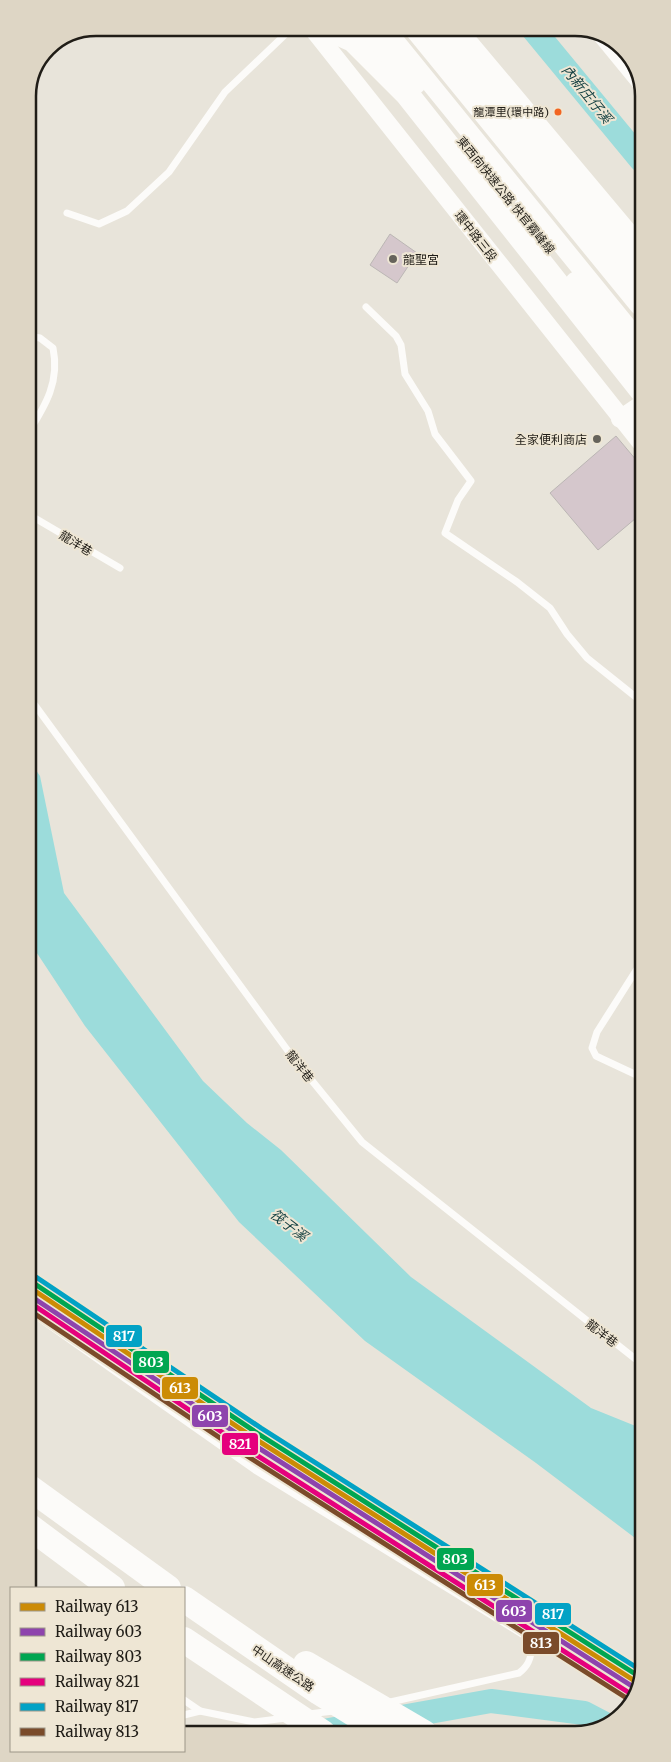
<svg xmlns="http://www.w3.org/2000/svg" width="671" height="1762" font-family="Merriweather,'Noto Sans TC',serif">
<rect width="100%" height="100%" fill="#e8e4da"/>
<polygon fill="#9cdcdb" points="29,760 40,776 64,893 203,1081 247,1123 281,1150 411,1277 591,1408 643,1429 643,1544 536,1463 365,1341 239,1222 85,1026 29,941"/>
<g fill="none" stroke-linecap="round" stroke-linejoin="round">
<g stroke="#9cdcdb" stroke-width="24">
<polyline points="532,28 641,160"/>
<polyline points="312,1733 491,1701 584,1713 605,1724"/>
</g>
</g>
<g fill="#d5c7cc" stroke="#bbb6b4">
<polygon points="390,234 417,253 397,283 370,265"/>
<polygon points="616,436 642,467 642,513 598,550 550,493"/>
</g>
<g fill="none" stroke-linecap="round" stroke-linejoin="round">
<g stroke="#fcfbf9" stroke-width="7">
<polyline points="67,213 99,224 127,211 169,172 225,92 292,28"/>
<polyline points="366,307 396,336 401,345 405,374 428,411 435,434 471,481 458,500 445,533 517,582 550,608 567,634 587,658 642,702"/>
<path d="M28 336 40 338 53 348C60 381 46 405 28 433"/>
<polyline points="28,509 33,517 28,525"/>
<polyline points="33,517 120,568"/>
<polyline points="29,697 291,1055 362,1142 643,1365"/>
<polyline points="642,961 597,1032 592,1048 596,1056 643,1078"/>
<polyline points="643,1173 640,1183 643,1189"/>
<path d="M29 1311 255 1470 530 1639C533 1653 531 1664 519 1673L386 1703"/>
<polyline points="30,1585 34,1588"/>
<polyline points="184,1700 200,1711"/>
<polyline points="309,1714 333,1711"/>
<polyline points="184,1715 200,1711 254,1722 286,1718"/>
</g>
<polyline stroke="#fcfbf9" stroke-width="14" points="600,36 641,86"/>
<g stroke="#fcfbf9" stroke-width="18">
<polyline points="312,28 642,444"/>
<polyline points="385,28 641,343"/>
<polyline points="463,35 641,247"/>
<polyline points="620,419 642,404"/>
</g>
<g stroke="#fcfbf9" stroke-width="24">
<polyline points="326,28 353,40 407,94 642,391"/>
<polyline points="370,28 414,83"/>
<polyline points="416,28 641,304"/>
<polyline points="443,28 641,275"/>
<polyline points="577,283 642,363"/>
</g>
<g stroke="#fcfbf9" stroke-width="26">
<polyline points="30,1488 168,1588"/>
<polyline points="30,1527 112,1588"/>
<polyline points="184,1599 319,1692 385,1733"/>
<polyline points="184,1640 323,1733"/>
<polyline points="306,1664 424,1733"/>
</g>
<g stroke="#eee6d4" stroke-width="9">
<polyline id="rail-1" points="29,1287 254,1438 638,1683"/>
</g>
<g stroke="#eee6d4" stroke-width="9">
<polyline id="rail-2" points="29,1295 251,1443 635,1688"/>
</g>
<g stroke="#eee6d4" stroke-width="9">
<polyline id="rail-3" points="32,1282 257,1433 640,1677"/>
</g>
<g stroke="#eee6d4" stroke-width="9">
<polyline id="rail-4" points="29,1302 247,1449 631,1694"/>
</g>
<g stroke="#eee6d4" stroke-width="9">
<polyline id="rail-5" points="36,1277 261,1428 642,1671"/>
</g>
<g stroke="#eee6d4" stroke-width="9">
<polyline id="rail-6" points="29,1310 244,1454 628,1699"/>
</g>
<use href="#rail-1" stroke="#cc8b05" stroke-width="5"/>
<use href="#rail-2" stroke="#8e44ad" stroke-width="5"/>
<use href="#rail-3" stroke="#00a651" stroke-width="5"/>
<use href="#rail-4" stroke="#e5007d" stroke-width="5"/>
<use href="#rail-5" stroke="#02a2c5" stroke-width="5"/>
<use href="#rail-6" stroke="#7a4b2a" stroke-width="5"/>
</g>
<circle fill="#f26522" stroke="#eee6d4" stroke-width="2" cx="558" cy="112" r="4.5"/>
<g fill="#66635b" stroke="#eee6d4" stroke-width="2">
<circle cx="393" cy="259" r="5"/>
<circle cx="597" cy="439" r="5"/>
</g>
<g text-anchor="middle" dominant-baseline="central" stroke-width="4" stroke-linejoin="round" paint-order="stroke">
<g font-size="11" fill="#201d17" stroke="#eee6d4" text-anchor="end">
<text x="549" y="112">龍潭里(環中路)</text>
</g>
<g font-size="12" fill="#201d17" stroke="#eee6d4">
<text transform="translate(506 195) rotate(51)">東西向快速公路 快官霧峰線</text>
<text transform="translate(476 236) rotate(52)">環中路三段</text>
<text transform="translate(76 543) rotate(31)">龍洋巷</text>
<text transform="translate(300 1066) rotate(52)">龍洋巷</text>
<text transform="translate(602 1333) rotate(38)">龍洋巷</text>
<text transform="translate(283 1668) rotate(34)">中山高速公路</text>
</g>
<g font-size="12" fill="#201d17" stroke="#eee6d4" text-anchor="start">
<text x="403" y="259">龍聖宮</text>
<text x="587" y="439" text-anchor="end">全家便利商店</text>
</g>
<g font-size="14" font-style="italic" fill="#164243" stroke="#eee6d4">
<text transform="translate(587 94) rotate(51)">內新庄仔溪</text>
<text transform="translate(289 1225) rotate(38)">筏子溪</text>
</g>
</g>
<path d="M0 0H671V1762H0ZM96 36H575A60 60 0 0 1 635 96V1666A60 60 0 0 1 575 1726H96A60 60 0 0 1 36 1666V96A60 60 0 0 1 96 36Z" fill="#ded6c5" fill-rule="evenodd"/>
<path fill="none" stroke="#201d17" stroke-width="2.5" d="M96 36H575A60 60 0 0 1 635 96V1666A60 60 0 0 1 575 1726H96A60 60 0 0 1 36 1666V96A60 60 0 0 1 96 36Z"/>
<g stroke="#eee6d4" stroke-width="2">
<rect x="105" y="1324" width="38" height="24" rx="5" fill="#02a2c5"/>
<rect x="132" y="1350" width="38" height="24" rx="5" fill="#00a651"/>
<rect x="161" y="1376" width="38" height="24" rx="5" fill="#cc8b05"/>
<rect x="191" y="1404" width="38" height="24" rx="5" fill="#8e44ad"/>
<rect x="221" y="1432" width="38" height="24" rx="5" fill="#e5007d"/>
<rect x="436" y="1547" width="39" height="24" rx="5" fill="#00a651"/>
<rect x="466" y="1573" width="38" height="24" rx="5" fill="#cc8b05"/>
<rect x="495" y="1599" width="38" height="24" rx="5" fill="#8e44ad"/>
<rect x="534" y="1602" width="38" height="24" rx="5" fill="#02a2c5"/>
<rect x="522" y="1631" width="38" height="24" rx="5" fill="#7a4b2a"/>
</g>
<g font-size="14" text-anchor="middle" font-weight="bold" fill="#fff">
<text x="124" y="1341">817</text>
<text x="151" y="1367">803</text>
<text x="180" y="1393">613</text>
<text x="210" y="1421">603</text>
<text x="240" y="1449">821</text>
<text x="455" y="1564">803</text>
<text x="485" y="1590">613</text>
<text x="514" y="1616">603</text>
<text x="553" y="1619">817</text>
<text x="541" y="1648">813</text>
</g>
<rect x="10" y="1587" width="175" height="165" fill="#eee6d4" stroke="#9c9688"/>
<rect x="20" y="1603" width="25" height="8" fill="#cc8b05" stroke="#9c9688"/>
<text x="55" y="1612" font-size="15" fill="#201d17">Railway 613</text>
<rect x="20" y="1628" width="25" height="8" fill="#8e44ad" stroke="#9c9688"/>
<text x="55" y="1637" font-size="15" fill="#201d17">Railway 603</text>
<rect x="20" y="1653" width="25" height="8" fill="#00a651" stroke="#9c9688"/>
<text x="55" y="1662" font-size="15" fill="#201d17">Railway 803</text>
<rect x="20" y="1678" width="25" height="8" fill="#e5007d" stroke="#9c9688"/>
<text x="55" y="1687" font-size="15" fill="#201d17">Railway 821</text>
<rect x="20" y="1703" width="25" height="8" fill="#02a2c5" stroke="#9c9688"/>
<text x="55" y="1712" font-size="15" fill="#201d17">Railway 817</text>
<rect x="20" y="1728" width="25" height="8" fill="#7a4b2a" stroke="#9c9688"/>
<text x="55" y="1737" font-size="15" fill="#201d17">Railway 813</text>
</svg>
